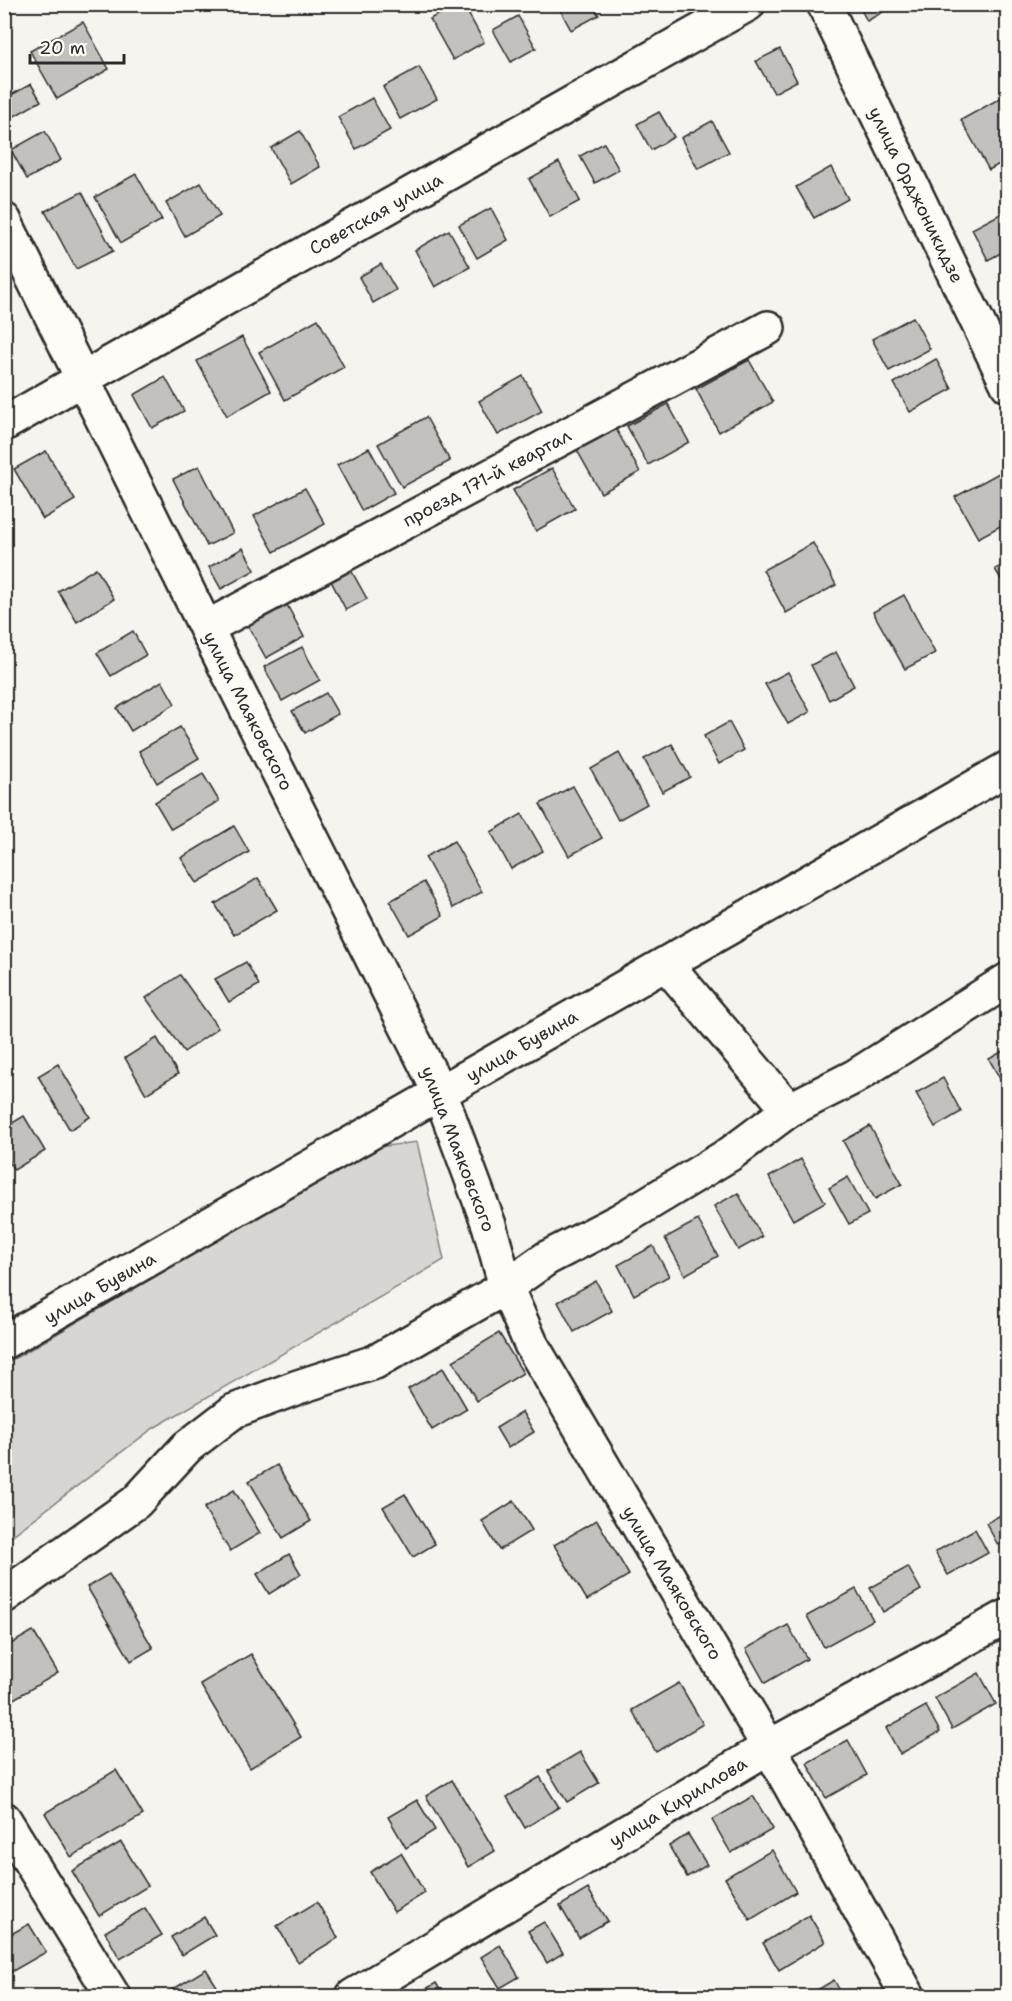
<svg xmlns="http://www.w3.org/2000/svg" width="1012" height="2001" font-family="'Shantell Sans',sans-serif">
<rect width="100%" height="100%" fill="#f5f4ef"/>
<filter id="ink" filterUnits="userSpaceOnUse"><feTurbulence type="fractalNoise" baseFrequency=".0167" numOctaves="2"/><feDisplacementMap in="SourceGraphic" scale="12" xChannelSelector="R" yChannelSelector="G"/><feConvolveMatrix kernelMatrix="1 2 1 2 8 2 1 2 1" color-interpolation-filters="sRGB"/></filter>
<g filter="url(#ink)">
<polygon fill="#d7d6d2" stroke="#81807e" stroke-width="1.5" points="417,1142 444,1260 152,1429 5,1541 5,1364 378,1147"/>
<g fill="#c2c1be" stroke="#2b2b2b" stroke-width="1.5">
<polygon points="456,4 463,4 484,42 453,60 430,19"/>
<polygon points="557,4 592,4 599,15 571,30"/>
<polygon points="858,4 897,4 867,21"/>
<polygon points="518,16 536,48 511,62 493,30"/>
<polygon points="83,22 109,69 57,99 30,51"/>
<polygon points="780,49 797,81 774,93 756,61"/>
<polygon points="419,67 437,99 400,119 383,87"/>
<polygon points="31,84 41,101 4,122 4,99"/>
<polygon points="1004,96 1008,102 1008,159 989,170 961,120"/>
<polygon points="372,98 390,130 356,149 338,117"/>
<polygon points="659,112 674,137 651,150 637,124"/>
<polygon points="712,121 729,152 698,169 681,138"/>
<polygon points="45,131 61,160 27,179 11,150"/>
<polygon points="300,131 320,167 291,184 271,148"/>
<polygon points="604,143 619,170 595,183 580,156"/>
<polygon points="559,162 580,201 550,217 529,179"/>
<polygon points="831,167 848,199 814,218 796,187"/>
<polygon points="136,174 162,220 121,243 95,197"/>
<polygon points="201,183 220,216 185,236 166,203"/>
<polygon points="82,192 113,251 76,269 45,211"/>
<polygon points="491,208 508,240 477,258 459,225"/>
<polygon points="1008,210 1008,249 988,260 972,229"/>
<polygon points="449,230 470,267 435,287 415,250"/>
<polygon points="381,264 396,290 373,303 359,277"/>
<polygon points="913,317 930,349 889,371 872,339"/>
<polygon points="318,319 344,367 285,400 259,352"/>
<polygon points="242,337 271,391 227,416 197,361"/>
<polygon points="936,359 952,389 910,412 894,383"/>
<polygon points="749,360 773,402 719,432 696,389"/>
<polygon points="523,376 542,411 498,435 479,401"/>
<polygon points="165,377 184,411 152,428 134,395"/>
<polygon points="668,404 689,442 648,465 627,426"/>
<polygon points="426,417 450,461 402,487 378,444"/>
<polygon points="616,429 640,472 601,493 577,450"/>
<polygon points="369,448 394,493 362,511 337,465"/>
<polygon points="46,451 75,500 43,519 14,469"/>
<polygon points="199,466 233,533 207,546 173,479"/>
<polygon points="552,468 575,509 536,531 513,490"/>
<polygon points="999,473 1008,488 1008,522 978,538 955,497"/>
<polygon points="305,488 325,524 274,552 254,516"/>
<polygon points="813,543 836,585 786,613 763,570"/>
<polygon points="243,548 255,570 221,589 209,567"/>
<polygon points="1008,563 1008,591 995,569"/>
<polygon points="96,568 114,599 77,622 58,591"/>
<polygon points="351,570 367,599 346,610 331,581"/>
<polygon points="904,595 935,653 905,669 873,612"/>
<polygon points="286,603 304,637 266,658 247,624"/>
<polygon points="133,631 146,655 111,676 97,653"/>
<polygon points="302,647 320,680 282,701 264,667"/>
<polygon points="836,652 854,686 829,700 811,665"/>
<polygon points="788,672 810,712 788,724 765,684"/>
<polygon points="162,681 175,704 131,731 117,708"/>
<polygon points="326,693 338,714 305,733 292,711"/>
<polygon points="729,722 744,750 719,764 704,736"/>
<polygon points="180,727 199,758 157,783 139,751"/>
<polygon points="672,744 690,777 662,792 644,759"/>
<polygon points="619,753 647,804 618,820 591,769"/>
<polygon points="203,774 219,801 171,829 155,802"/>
<polygon points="573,786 602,838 569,856 540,804"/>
<polygon points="522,814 543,851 511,869 491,832"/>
<polygon points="234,826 249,852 197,883 181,858"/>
<polygon points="454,841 482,892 453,908 425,857"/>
<polygon points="258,878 277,910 234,935 215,904"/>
<polygon points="424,882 443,916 409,935 390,901"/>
<polygon points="246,962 259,985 229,1002 215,979"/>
<polygon points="180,975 218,1028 184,1052 146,998"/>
<polygon points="157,1038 178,1074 146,1094 125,1058"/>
<polygon points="1008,1048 1008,1093 989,1059"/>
<polygon points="58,1064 90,1117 70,1130 38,1076"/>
<polygon points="943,1078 961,1112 935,1127 916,1093"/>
<polygon points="24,1116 45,1151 14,1170 4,1154 4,1128"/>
<polygon points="870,1126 902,1184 875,1199 843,1141"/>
<polygon points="801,1159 825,1202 793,1220 769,1177"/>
<polygon points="848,1177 868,1214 849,1224 829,1188"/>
<polygon points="738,1193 762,1237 738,1250 714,1206"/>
<polygon points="698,1220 718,1256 685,1275 665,1238"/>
<polygon points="653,1246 669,1276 634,1295 618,1265"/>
<polygon points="596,1281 612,1311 574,1332 558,1302"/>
<polygon points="499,1333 523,1373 477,1401 453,1361"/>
<polygon points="443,1368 467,1409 432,1430 408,1389"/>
<polygon points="522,1412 534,1432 508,1448 496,1428"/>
<polygon points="277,1465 311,1521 283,1538 249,1481"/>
<polygon points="234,1490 260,1533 230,1551 204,1508"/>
<polygon points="405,1494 435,1544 413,1557 383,1507"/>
<polygon points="514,1501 532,1530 499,1550 482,1521"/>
<polygon points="1008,1511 1008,1539 998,1545 986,1523"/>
<polygon points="597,1520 629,1575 587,1600 554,1545"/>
<polygon points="975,1529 988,1553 948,1575 935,1552"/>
<polygon points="289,1554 301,1574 269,1594 257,1574"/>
<polygon points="908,1567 921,1590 883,1612 870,1588"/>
<polygon points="109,1574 153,1648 131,1661 87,1587"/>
<polygon points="856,1589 873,1620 824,1647 807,1616"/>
<polygon points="788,1625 807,1659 765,1683 746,1649"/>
<polygon points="33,1631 58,1673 12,1700 4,1687 4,1648"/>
<polygon points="251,1654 301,1737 250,1768 200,1684"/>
<polygon points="979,1673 996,1704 952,1729 935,1698"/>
<polygon points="679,1683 703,1724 656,1752 632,1710"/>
<polygon points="926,1706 940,1732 900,1754 886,1728"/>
<polygon points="848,1740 867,1775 826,1798 807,1763"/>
<polygon points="580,1752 599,1783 567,1802 548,1771"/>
<polygon points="116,1770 143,1815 71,1857 45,1813"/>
<polygon points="540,1777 559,1807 525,1828 507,1797"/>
<polygon points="452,1780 495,1851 468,1867 426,1796"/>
<polygon points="753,1796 773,1829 731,1853 712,1820"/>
<polygon points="417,1800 435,1830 406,1848 388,1817"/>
<polygon points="688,1834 707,1865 687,1877 669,1846"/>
<polygon points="121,1842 148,1886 99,1916 72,1871"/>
<polygon points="772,1850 796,1892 750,1920 725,1878"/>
<polygon points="401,1853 425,1893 394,1912 370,1872"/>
<polygon points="588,1889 608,1921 579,1938 560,1906"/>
<polygon points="317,1902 338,1938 298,1962 277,1926"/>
<polygon points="145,1908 162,1935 120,1959 105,1932"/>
<polygon points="809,1915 825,1942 779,1970 763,1943"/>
<polygon points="204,1917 215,1935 182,1955 171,1937"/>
<polygon points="544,1922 563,1953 547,1963 528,1931"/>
<polygon points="29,1924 46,1952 4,1976 4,1938"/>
<polygon points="500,1945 519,1977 500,1988 481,1957"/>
<polygon points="206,1969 223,1996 162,1996"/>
<polygon points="834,1980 843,1996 807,1996"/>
<polygon points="436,1983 444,1996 414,1996"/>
</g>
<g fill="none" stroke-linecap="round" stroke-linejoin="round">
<g stroke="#2b2b2b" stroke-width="38">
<g id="minor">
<polyline points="824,4 1008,385"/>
<polyline points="4,220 206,628 440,1093 489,1225 506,1287 531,1344 769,1747 908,1996"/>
<polyline points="4,424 84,378 748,4"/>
<polyline points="206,628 768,328"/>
<polyline points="666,964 789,1110"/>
<polyline points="4,1342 1008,768"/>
<polyline points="4,1596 136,1502 187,1447 234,1411 298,1387 375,1362 506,1287 547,1258 619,1221 730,1154 789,1110 854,1077 1008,980"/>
<polyline points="4,1819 113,1996"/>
<polyline points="353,1996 769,1747 1008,1616"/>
</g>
</g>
<use href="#minor" stroke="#fdfcf7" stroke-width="33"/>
</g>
</g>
<g text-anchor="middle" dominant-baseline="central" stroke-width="6" stroke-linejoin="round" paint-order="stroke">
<g font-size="18" fill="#2b2b2b" stroke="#fdfcf7">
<text transform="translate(916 195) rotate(64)">улица Орджоникидзе</text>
<text transform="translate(376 214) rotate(-29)">Советская улица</text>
<text transform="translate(487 478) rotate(-28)">проезд 171-й квартал</text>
<text transform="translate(248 711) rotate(63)">улица Маяковского</text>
<text transform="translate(522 1046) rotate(-30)">улица Бувина</text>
<text transform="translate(458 1149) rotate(69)">улица Маяковского</text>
<text transform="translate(100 1288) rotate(-30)">улица Бувина</text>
<text transform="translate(672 1583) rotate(59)">улица Маяковского</text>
<text transform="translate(678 1802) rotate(-31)">улица Кириллова</text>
</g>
</g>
<rect width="1012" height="2001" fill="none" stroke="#fdfcf7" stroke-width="24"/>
<rect x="12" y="12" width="988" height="1977" fill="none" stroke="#2b2b2b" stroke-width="2" filter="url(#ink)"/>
<path d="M30 54v9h94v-9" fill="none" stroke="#2b2b2b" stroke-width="3"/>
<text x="39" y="54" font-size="18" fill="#2b2b2b" stroke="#fdfcf7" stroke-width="4.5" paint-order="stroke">20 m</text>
</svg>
